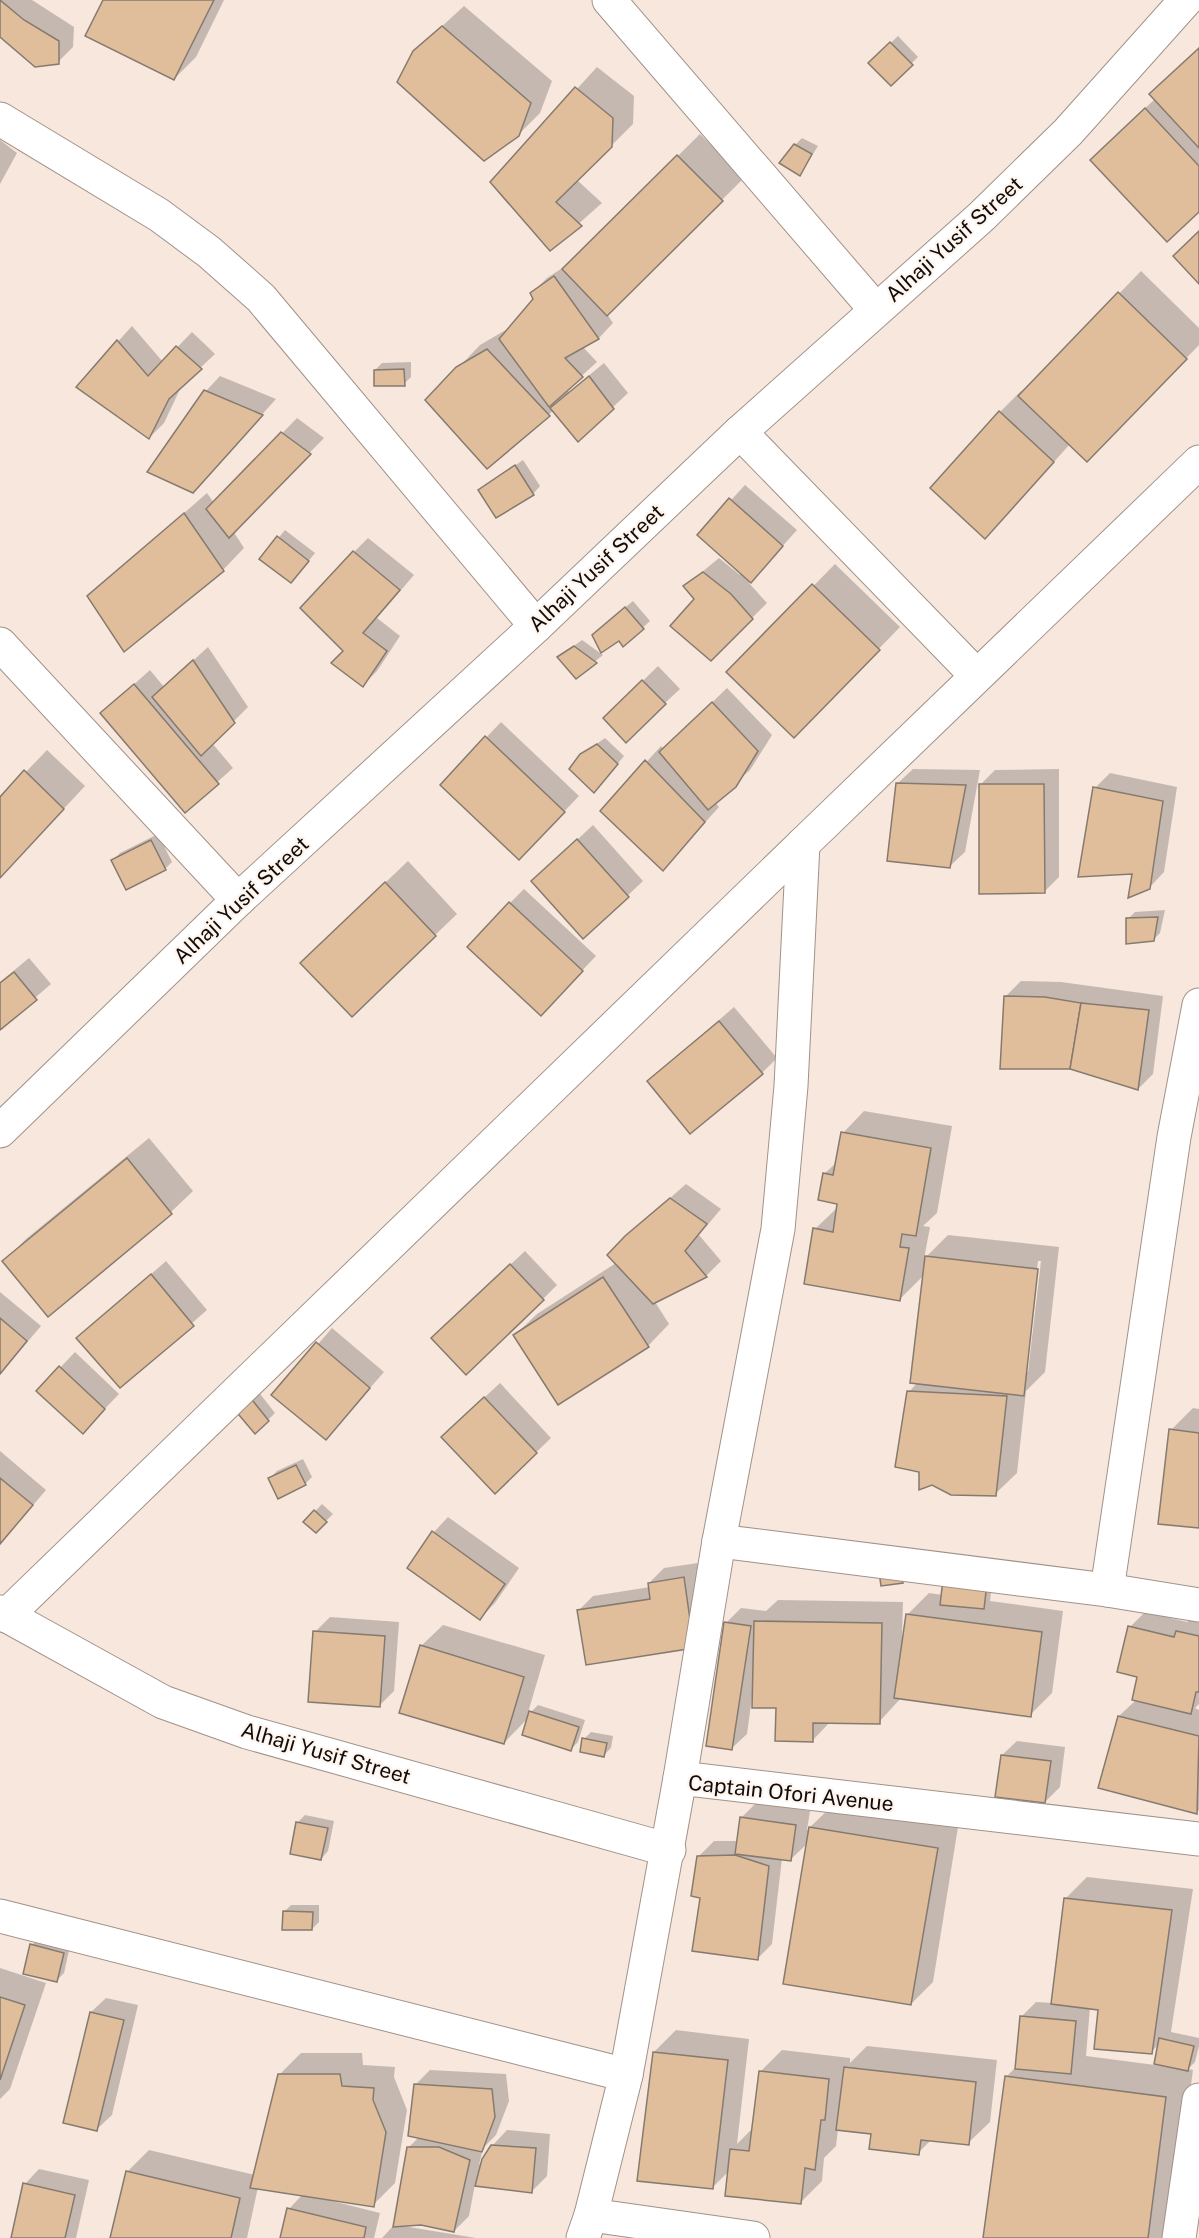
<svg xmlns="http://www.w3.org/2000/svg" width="1199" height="2238" font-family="'Public Sans',sans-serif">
<rect width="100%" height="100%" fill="#f7e7dc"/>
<g fill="#0003" fill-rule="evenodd">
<polygon points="0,0 32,0 74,27 73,47 58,62 0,35"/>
<polygon points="105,0 224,0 196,57 174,79"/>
<polygon points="464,6 552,81 540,113 518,135 414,52"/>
<polygon points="898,36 918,57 891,84 870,63"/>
<polygon points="1199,48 1199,210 1113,138 1155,99"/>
<polygon points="597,67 634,96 633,124 577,180 602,203 550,249 492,182"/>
<polygon points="700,134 744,178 607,314 613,323 599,338 583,347 597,362 567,389 569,392 604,363 628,393 578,440 554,410 487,467 458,368 480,345 509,328 534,299 532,293 547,278 570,263"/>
<polygon points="802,138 818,146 800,175 795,145"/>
<polygon points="0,140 17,153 0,184"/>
<polygon points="1141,271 1199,328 1199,345 1109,439 1070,444 1006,515 1000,412 1021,391 1023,393"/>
<polygon points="132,326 163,362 192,332 215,354 182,385 164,423 149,438 78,386"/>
<polygon points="411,362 411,377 404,384 375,370 382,363"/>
<polygon points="220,376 276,399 207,476 206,391"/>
<polygon points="297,418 324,438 233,531 244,548 223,570 89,596 207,493 214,503"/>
<polygon points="523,460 540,486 533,494 480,490"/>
<polygon points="745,485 797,530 749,583 767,603 711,659 696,599 685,586 719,558 740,575 742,573 699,535"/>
<polygon points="285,530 315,553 298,574 261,559"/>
<polygon points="368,538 414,575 377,618 400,636 377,671 363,685 345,651 354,552"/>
<polygon points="835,564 900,627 794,736 729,672"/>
<polygon points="633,601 650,621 624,645 601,628"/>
<polygon points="582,640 603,655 576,677 559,657"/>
<polygon points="208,647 248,707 212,743 233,768 185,811 102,713 150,670 164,687"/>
<polygon points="658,666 680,689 665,703 605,718"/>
<polygon points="727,688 772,735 750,770 715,802 719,807 663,869 602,811 661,746 664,749"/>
<polygon points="501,722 579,796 534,843 442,784"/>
<polygon points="605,738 624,756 601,784 581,755"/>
<polygon points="47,750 85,786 0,877 0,799"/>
<polygon points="913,769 980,770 965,852 950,866 898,783"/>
<polygon points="1059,769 1059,877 1044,892 980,785 995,770"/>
<polygon points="1110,773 1177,787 1164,872 1149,888 1133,872 1095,788"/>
<polygon points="593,825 643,881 584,937 548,867"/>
<polygon points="158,834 172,862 165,869 113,860 120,853"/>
<polygon points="408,861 457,914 352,1015 324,941"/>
<polygon points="524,889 596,956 555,999 510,903"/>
<polygon points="1165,910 1160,933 1153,940 1128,919 1135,912"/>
<polygon points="29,958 51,984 0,1028 0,982"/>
<polygon points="1021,981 1061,982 1163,996 1153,1074 1138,1089 1006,996"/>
<polygon points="734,1007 777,1058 762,1073 649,1081"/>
<path d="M864 1111 952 1126 937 1213 923 1226 930 1227 924 1259 948 1235 1059 1247 1045 1372 1026 1391 1017 1473 995 1494 921 1471 909 1392 918 1382 924 1275 899 1300 815 1229 838 1207 839 1203 824 1174 838 1161 843 1133ZM1038 1261H1041L1028 1372H1025Z"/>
<polygon points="149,1138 193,1191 171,1212 48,1315 4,1261 26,1239"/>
<polygon points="686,1184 721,1209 699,1235 721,1261 706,1276 655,1302 669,1324 648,1346 515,1335 537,1314 616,1263 626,1237"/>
<polygon points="525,1251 557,1285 543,1299 448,1324"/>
<polygon points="166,1261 207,1310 120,1386 79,1338"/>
<polygon points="0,1292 41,1326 0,1374"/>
<polygon points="332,1328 384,1372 326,1438 274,1395"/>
<polygon points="75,1352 119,1394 97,1417 38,1391"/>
<polygon points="500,1383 551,1438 495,1492 458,1422"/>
<polygon points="257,1390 275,1413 268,1420 236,1409"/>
<polygon points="1193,1408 1199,1409 1199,1527 1171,1430"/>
<polygon points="0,1451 46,1490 0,1544"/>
<polygon points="303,1459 312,1477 305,1484 270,1478 277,1471"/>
<polygon points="322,1504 333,1514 316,1531 305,1522"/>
<polygon points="448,1517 519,1568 495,1603 480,1618 409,1567 434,1532"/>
<polygon points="698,1563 709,1632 578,1611 593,1596 650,1587 649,1583 664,1568"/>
<polygon points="993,1577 990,1601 1063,1611 1052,1693 1030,1715 901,1698 879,1722 831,1721 812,1741 777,1707 752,1697 747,1734 732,1748 726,1623 741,1608 766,1611 778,1600 903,1602 902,1636 904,1636 907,1615 929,1593 943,1595"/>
<polygon points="1145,1612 1187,1622 1193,1617 1199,1619 1199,1704 1195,1708 1199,1710 1199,1810 1197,1812 1119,1716 1136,1700 1139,1676 1130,1627"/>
<polygon points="330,1617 399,1622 394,1691 379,1706 315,1632"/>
<polygon points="443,1625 545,1655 527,1716 538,1705 585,1720 578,1742 571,1749 529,1717 504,1743 421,1646"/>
<polygon points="591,1732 613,1736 611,1748 604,1755 584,1739"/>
<polygon points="1017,1741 1065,1747 1060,1787 1045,1802 1002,1755"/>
<polygon points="756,1803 810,1811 807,1830 832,1806 958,1827 933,1982 911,2004 808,1843 791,1859 782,1858 772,1944 757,1959 702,1896 699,1856 714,1841 738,1841 741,1818"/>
<polygon points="305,1815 334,1821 328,1851 321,1859 298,1822"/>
<path d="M1087 1877 1193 1889 1171 2032 1199 2038V2046L1195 2062 1188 2069 1193 2070 1171 2233 1167 2238H984L1006 2077 1017 2066 1021 2017 1036 2002 1053 2003 1065 1899ZM1090 2007 1100 2009 1151 2052 1159 2044 1155 2065 1086 2056Z"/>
<polygon points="291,1905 319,1905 319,1922 312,1929 284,1912"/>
<polygon points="39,1938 70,1946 64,1973 57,1980 32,1945"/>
<polygon points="0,1968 46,1983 10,2089 0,2099"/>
<polygon points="106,1998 138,2005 112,2115 97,2129 91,2012"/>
<polygon points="676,2030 749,2039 737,2144 754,2127 760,2072 782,2050 850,2058 850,2063 867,2046 997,2060 990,2122 968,2143 932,2139 918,2153 873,2133 838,2129 836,2146 824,2158 822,2181 800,2203 729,2171 712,2188 654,2052"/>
<polygon points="301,2053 362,2053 363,2065 395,2067 394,2077 407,2110 395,2183 373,2205 333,2199 332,2201 380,2213 374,2238 282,2238 289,2209 303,2194 258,2187 247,2238 112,2238 127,2172 149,2150 255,2175 279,2075"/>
<polygon points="430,2070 506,2074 509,2101 496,2135 483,2148 479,2165 492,2146 507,2130 550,2134 547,2176 532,2191 475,2184 469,2216 454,2231 421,2223 403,2226 476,2238 382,2238 394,2225 408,2148 419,2137 416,2084"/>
<polygon points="39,2169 89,2180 76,2238 12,2238 25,2184"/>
</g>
<g fill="#e0be9b" stroke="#867a6f" stroke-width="1.5">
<polygon points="0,0 24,20 59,41 59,64 35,67 0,37"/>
<polygon points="103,0 214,0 174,80 85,36"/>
<polygon points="442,26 531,103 519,136 484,161 397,82 413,51"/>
<polygon points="890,42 913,65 891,86 868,63"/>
<polygon points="1199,48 1199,148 1149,94"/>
<polygon points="575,87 613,118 612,147 556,202 582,226 550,251 490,182"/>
<polygon points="1145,108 1199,166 1199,212 1167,242 1090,160"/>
<polygon points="794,144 812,154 800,176 779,163"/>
<polygon points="677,155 723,201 607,316 562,269"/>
<polygon points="1199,231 1199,284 1173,256"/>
<polygon points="554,276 599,339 565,358 583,377 549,407 499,339 533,299 530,293"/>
<polygon points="1118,292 1187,359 1087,462 1018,396"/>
<polygon points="117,340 148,376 176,346 202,369 169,399 149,439 76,387"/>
<polygon points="487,349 550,416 487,469 425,400 456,367"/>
<polygon points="404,369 405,386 374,386 374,370"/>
<polygon points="589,376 614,409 578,442 550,408"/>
<polygon points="204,390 263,415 193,493 147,472"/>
<polygon points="999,411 1054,462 985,539 930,488"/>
<polygon points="281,432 311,454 229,538 206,509"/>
<polygon points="515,465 534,495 496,518 478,490"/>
<polygon points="729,498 783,546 751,583 697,535"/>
<polygon points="184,513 224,571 124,652 87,596"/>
<polygon points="277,536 309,561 291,583 259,559"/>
<polygon points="353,551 400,590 363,633 387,651 363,687 331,663 343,651 300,608"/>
<polygon points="703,572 731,594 753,619 711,661 670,626 694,599 683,586"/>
<polygon points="812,584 880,650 794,738 726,672"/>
<polygon points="625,607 644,629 623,647 619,641 601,653 592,635"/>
<polygon points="574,646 597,663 576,679 557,657"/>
<polygon points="193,660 235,723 201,756 152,697"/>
<polygon points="642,680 666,704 626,743 603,718"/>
<polygon points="134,684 219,784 185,813 100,713"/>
<polygon points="712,702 758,751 736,787 708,810 659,752"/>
<polygon points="485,736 565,812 519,860 440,785"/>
<polygon points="597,744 618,764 594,793 569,769 580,754"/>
<polygon points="645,760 705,822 663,871 600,811"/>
<polygon points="24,770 64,809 0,878 0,797"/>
<polygon points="896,783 966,785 950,868 887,861"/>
<polygon points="979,784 1044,784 1045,893 979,894"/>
<polygon points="1093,787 1163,801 1150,889 1128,898 1132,874 1078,877"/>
<polygon points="577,839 629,897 583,939 531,881"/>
<polygon points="151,840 166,870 126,890 111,860"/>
<polygon points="385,882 436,936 352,1017 300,963"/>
<polygon points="509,902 583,971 541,1016 467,947"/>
<polygon points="1158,917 1154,941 1126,944 1126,918"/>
<polygon points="14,972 37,1000 0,1030 0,983"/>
<polygon points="1004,996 1045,997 1081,1003 1070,1069 1000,1069"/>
<polygon points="1081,1003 1149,1010 1138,1090 1070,1069"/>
<polygon points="719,1021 763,1074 690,1134 647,1081"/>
<polygon points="841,1132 931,1148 916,1236 902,1234 900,1247 909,1248 900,1301 804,1284 813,1228 833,1232 837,1204 818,1200 823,1173 833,1175"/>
<polygon points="127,1158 172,1214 48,1317 2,1261"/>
<polygon points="670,1198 707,1224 685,1251 707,1277 653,1304 607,1255 625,1236"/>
<polygon points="925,1256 1038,1269 1024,1396 910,1383"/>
<polygon points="510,1264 544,1300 466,1375 431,1338"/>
<polygon points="151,1274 194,1326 120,1388 76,1338"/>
<polygon points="603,1277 649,1347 558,1405 513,1335"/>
<polygon points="0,1318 27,1341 0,1374"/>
<polygon points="316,1342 370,1388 326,1440 271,1395"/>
<polygon points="59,1366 105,1409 83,1434 36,1391"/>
<polygon points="907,1391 1007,1396 996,1496 951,1495 932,1485 919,1490 919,1472 895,1467"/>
<polygon points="249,1396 269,1421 255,1434 234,1409"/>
<polygon points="484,1397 537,1453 495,1494 441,1437"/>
<polygon points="1169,1429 1199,1433 1199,1528 1158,1524"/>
<polygon points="296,1465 306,1485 278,1499 268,1478"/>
<polygon points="0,1478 33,1505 0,1544"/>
<polygon points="314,1510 327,1522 316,1533 303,1522"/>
<polygon points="432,1531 505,1584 480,1620 407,1568"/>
<polygon points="901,1570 903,1583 881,1586 879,1572"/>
<polygon points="684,1577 694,1648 586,1665 577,1610 650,1599 648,1583"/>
<polygon points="943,1579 987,1583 984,1609 940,1605"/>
<polygon points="906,1614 1042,1632 1031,1717 894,1698"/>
<polygon points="754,1621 882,1623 880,1724 813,1723 813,1742 775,1741 776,1708 752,1708"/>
<polygon points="724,1622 751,1626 732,1750 706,1746"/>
<polygon points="1128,1626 1174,1637 1176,1631 1199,1636 1199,1692 1196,1692 1191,1714 1132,1700 1137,1677 1117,1672"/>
<polygon points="313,1631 385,1636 380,1707 308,1702"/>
<polygon points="420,1645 524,1677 504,1744 399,1713"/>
<polygon points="529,1711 579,1727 571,1751 522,1735"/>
<polygon points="1118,1716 1199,1736 1197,1814 1098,1788"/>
<polygon points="582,1738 607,1743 604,1757 580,1752"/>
<polygon points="1001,1755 1051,1761 1045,1803 995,1797"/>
<polygon points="740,1817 796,1825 791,1861 735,1854"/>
<polygon points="296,1822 328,1828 321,1860 290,1854"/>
<polygon points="809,1827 938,1848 911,2005 783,1984"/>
<polygon points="735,1855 769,1866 758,1960 692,1951 700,1898 691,1896 697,1856"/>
<polygon points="1064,1898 1172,1910 1152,2054 1094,2049 1098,2010 1051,2004"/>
<polygon points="283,1911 313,1912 312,1930 282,1930"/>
<polygon points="30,1944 64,1953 57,1982 23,1974"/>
<polygon points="0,1997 25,2005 0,2080"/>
<polygon points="90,2012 124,2020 97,2131 63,2123"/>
<polygon points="1020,2016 1076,2021 1071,2074 1015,2069"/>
<polygon points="1159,2038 1194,2046 1188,2071 1154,2064"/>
<polygon points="653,2052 728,2060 713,2189 637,2181"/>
<polygon points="844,2067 976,2082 969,2145 921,2140 919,2155 869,2149 871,2134 836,2130"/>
<polygon points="759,2071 829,2079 825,2120 821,2120 815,2170 805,2168 801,2204 725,2196 730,2149 749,2151"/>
<polygon points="278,2074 340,2074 342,2086 374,2088 373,2100 386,2132 374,2207 250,2188"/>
<polygon points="1005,2076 1166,2097 1148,2238 983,2238"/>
<polygon points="414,2084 492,2089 495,2117 482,2152 408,2136"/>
<polygon points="491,2145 536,2148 532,2193 475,2186 482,2159"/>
<polygon points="407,2147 439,2147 470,2160 454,2232 421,2225 393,2227"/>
<polygon points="126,2171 240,2198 231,2238 110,2238"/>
<polygon points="23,2183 75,2195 65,2238 11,2238"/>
<polygon points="287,2208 366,2227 364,2238 280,2238"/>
</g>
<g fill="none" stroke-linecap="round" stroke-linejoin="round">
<g stroke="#a19289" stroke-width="35">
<g id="street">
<polyline points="609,0 876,310"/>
<polyline points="0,119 159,215 209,252 261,298 536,626"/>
<polyline points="740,432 976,675"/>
<polyline points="1199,462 803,844 791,1086 778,1229 719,1541 1107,1590 1199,1605"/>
<polyline points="0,644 238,900"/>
<polyline points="0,1131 238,900 536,626 740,432 981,217 1068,132 1186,0"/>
<polyline points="1107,1590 1174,1137 1199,1005"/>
<polyline points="0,1612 163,1702 247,1732 669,1850"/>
<polyline points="6,1616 803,844"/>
<polyline points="680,1778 719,1541"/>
<polyline points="0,1916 626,2075"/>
<polyline points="591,2215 626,2075 680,1778 1199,1839"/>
<polyline points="583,2238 591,2215 753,2238"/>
<polyline points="1179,2238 1199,2100"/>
</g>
</g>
<use href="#street" stroke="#fff" stroke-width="33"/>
</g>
<g text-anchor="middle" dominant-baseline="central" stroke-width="4.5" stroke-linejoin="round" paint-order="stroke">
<g font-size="21" fill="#110c09" stroke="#fff5ef">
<text transform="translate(954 239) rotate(-42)">Alhaji Yusif Street</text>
<text transform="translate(596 568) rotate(-43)">Alhaji Yusif Street</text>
<text transform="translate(241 900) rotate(-43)">Alhaji Yusif Street</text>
<text transform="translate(326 1753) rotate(16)">Alhaji Yusif Street</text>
<text transform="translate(791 1793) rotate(6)">Captain Ofori Avenue</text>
</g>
</g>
</svg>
